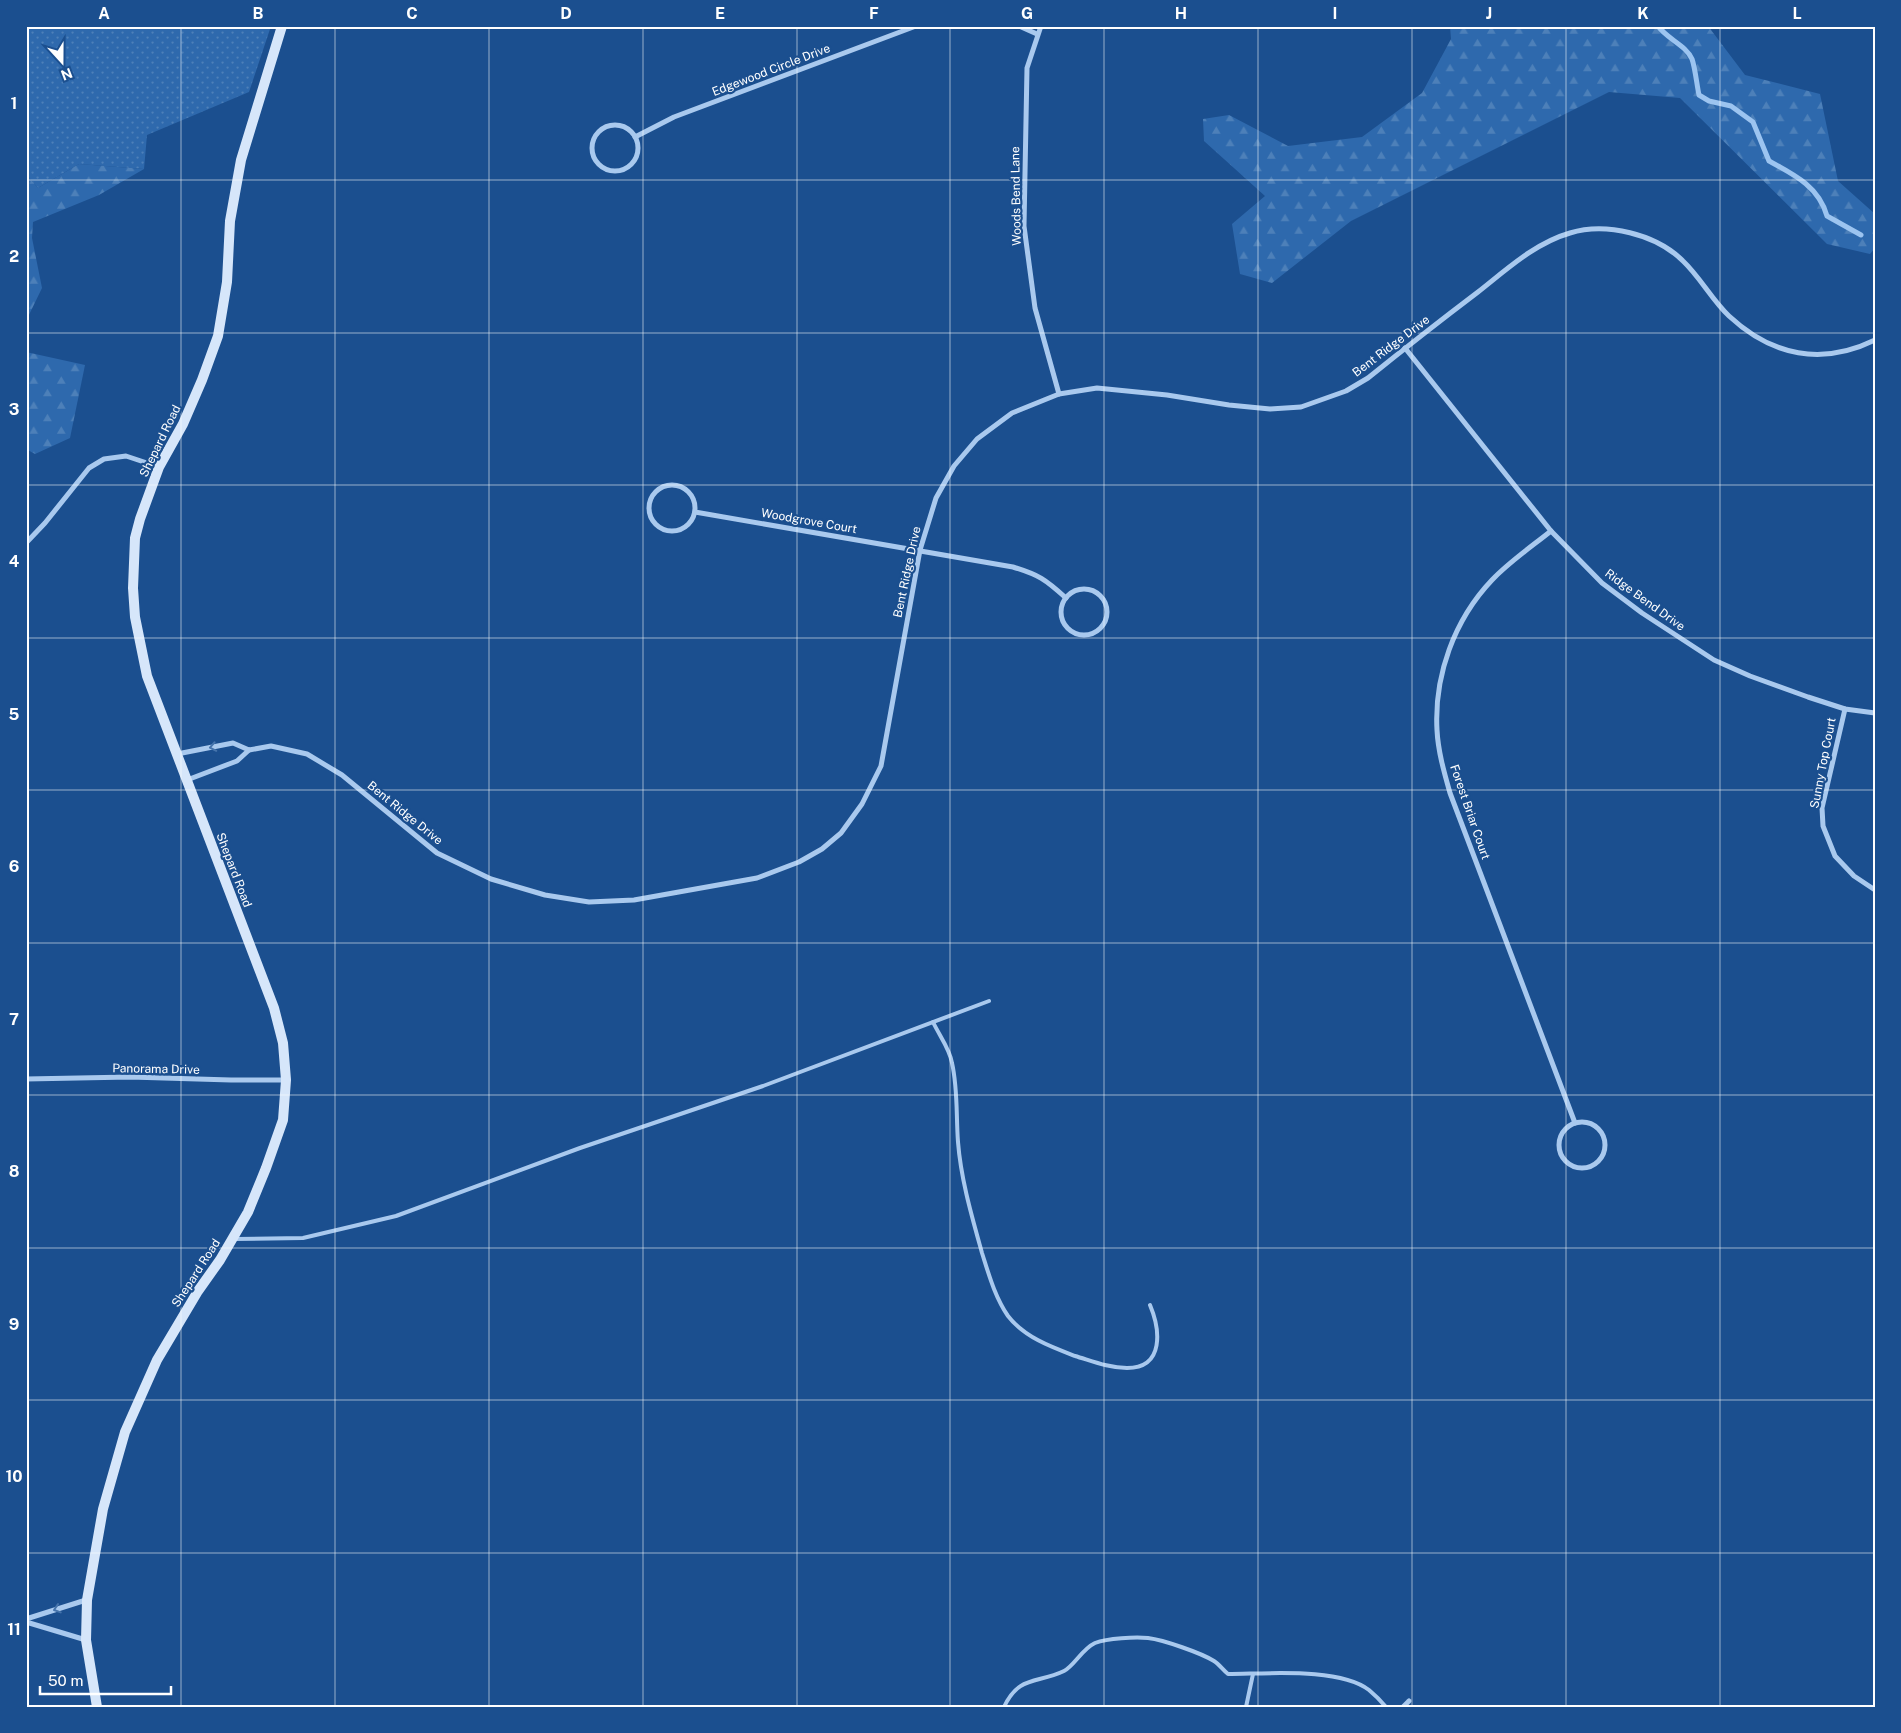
<svg xmlns="http://www.w3.org/2000/svg" width="1901" height="1733" font-family="'Public Sans',sans-serif">
<defs>
<pattern id="grass-dots" width="8" height="8" patternUnits="userSpaceOnUse" patternTransform="scale(1.25)"><rect width="8" height="8" fill="#2e69ad"/><path d="M2 2h.1M6 6h.1" fill="none" stroke="#4d80b9" stroke-width="1.8" stroke-linecap="round"/></pattern>
<pattern id="forest-firs" width="22" height="20" patternUnits="userSpaceOnUse" patternTransform="scale(1.25)"><rect width="22" height="20" fill="#2e69ad"/><path d="M5 1l3.5 6h-7zM16 11l3.5 6h-7z" fill="#4d80b9"/></pattern>
</defs>
<rect width="100%" height="100%" fill="#1b4f8f"/>
<polygon fill="url(#grass-dots)" points="26,26 271,26 249,92 147,135 144,169 79,164 38,188 26,174"/>
<g fill="url(#forest-firs)">
<polygon points="1450,26 1708,26 1745,75 1820,94 1838,181 1875,214 1875,248 1870,254 1827,244 1680,98 1609,92 1351,221 1272,283 1240,274 1232,224 1265,196 1204,141 1203,119 1229,115 1288,146 1362,137 1422,93 1451,39"/>
<polygon points="79,164 144,169 99,195 33,222 32,238 42,288 26,321 26,174 38,188"/>
<polygon points="26,352 85,365 70,438 35,454 26,449"/>
</g>
<g fill="none" stroke-linecap="round" stroke-linejoin="round">
<path stroke="#9cc4f0" stroke-width="5" d="M1658 26C1667 39 1686 45 1692 59 1695 67 1697 86 1699 95L1709 101 1731 106 1753 122 1769 161C1795 175 1819 187 1827 216L1861 235"/>
<g stroke="#a9c9ee" stroke-width="4">
<path d="M933 1022C939 1035 950 1049 952 1063 958 1089 956 1116 958 1142 961 1180 972 1217 982 1253 989 1275 995 1297 1008 1316 1024 1337 1051 1347 1075 1356 1092 1361 1109 1368 1127 1368 1165 1368 1160 1329 1150 1305"/>
<polyline points="235,1239 303,1238 396,1216 580,1148 763,1086 989,1001"/>
<path d="M1004 1707C1019 1675 1037 1684 1064 1671 1074 1666 1082 1649 1095 1643 1108 1638 1135 1637 1148 1638 1164 1640 1201 1653 1214 1661 1219 1664 1223 1670 1228 1674 1265 1674 1339 1667 1369 1690 1375 1695 1381 1701 1386 1707"/>
<polyline points="1246,1707 1253,1674"/>
</g>
<g stroke="#a9c9ee" stroke-width="5">
<polyline points="1019,26 1037,34"/>
<polyline points="1041,26 1027,68 1024,226 1035,308 1059,394"/>
<circle cx="615" cy="148" r="23"/>
<polyline points="635,137 674,117 916,26"/>
<polyline points="1405,348 1551,531 1602,583 1642,613 1714,660 1750,676 1808,697 1845,709 1875,713"/>
<circle cx="672" cy="508" r="23"/>
<path d="M695 512 1013 567C1039 575 1045 579 1066 598"/>
<path d="M1551 531C1531 547 1509 562 1492 580 1454 620 1434 676 1437 730 1438 751 1444 772 1450 793L1575 1123"/>
<polyline points="26,543 45,523 89,468 104,459 126,456 159,467"/>
<circle cx="1084" cy="612" r="23"/>
<polyline points="1845,709 1822,808 1823,826 1835,856 1854,876 1875,890"/>
<path d="M177 754 233 743 249 750 271 746 307 754 342 775 437 853 491 879 545 895 589 902 634 900 757 878 799 862 822 849 841 833 862 804 881 766 920 550 936 498 954 466 977 439 1012 413 1059 394 1097 388 1167 395 1229 405 1270 409 1301 407 1346 391 1368 378C1404 349 1441 320 1478 292 1506 270 1535 243 1570 233 1606 222 1656 234 1683 261 1700 277 1712 300 1729 316 1772 356 1822 366 1875 340"/>
<polyline points="187,780 237,761 249,750"/>
<polyline points="26,1079 130,1077 231,1080 286,1080"/>
<circle cx="1582" cy="1145" r="23"/>
<polyline points="26,1619 86,1600"/>
<polyline points="26,1622 86,1640"/>
<polyline points="1403,1707 1409,1701"/>
</g>
<polyline stroke="#d6e6fa" stroke-width="10" points="97,1707 86,1640 87,1600 103,1509 125,1432 157,1360 198,1291 220,1260 248,1212 266,1168 283,1120 286,1080 283,1043 274,1008 147,676 135,617 133,588 135,538 140,519 159,467 183,424 202,380 218,336 227,282 230,221 241,160 282,26"/>
</g>
<defs><path id="oneway-chevron" d="M-2-3.5L2.5 0L-2 3.5" fill="none" stroke-width="1.6" stroke-linecap="round" stroke-linejoin="round" transform="scale(1.25)"/></defs>
<g stroke="#4674ac">
<use href="#oneway-chevron" transform="translate(213 747) rotate(169)"/>
<use href="#oneway-chevron" transform="translate(57 1609) rotate(162)"/>
</g>
<path fill="none" stroke="#fff" stroke-width="1" stroke-opacity="0.55" d="M181 26V1707M335 26V1707M489 26V1707M643 26V1707M797 26V1707M950 26V1707M1104 26V1707M1258 26V1707M1412 26V1707M1566 26V1707M1720 26V1707M26 180H1875M26 333H1875M26 485H1875M26 638H1875M26 790H1875M26 943H1875M26 1095H1875M26 1248H1875M26 1400H1875M26 1553H1875"/>
<g text-anchor="middle" dominant-baseline="central" stroke-width="4.5" stroke-linejoin="round" paint-order="stroke">
<g font-size="12" fill="#fff" stroke="#1b4f8f">
<text transform="translate(771 70) rotate(-21)">Edgewood Circle Drive</text>
<text transform="translate(1016 196) rotate(-91)">Woods Bend Lane</text>
<text transform="translate(1391 346) rotate(-37)">Bent Ridge Drive</text>
<text transform="translate(160 441) rotate(-64)">Shepard Road</text>
<text transform="translate(809 521) rotate(10)">Woodgrove Court</text>
<text transform="translate(907 572) rotate(-78)">Bent Ridge Drive</text>
<text transform="translate(1645 600) rotate(36)">Ridge Bend Drive</text>
<text transform="translate(1823 763) rotate(-79)">Sunny Top Court</text>
<text transform="translate(1470 812) rotate(71)">Forest Briar Court</text>
<text transform="translate(405 813) rotate(39)">Bent Ridge Drive</text>
<text transform="translate(234 870) rotate(69)">Shepard Road</text>
<text transform="translate(156 1069) rotate(1)">Panorama Drive</text>
<text transform="translate(196 1273) rotate(-57)">Shepard Road</text>
</g>
</g>
<rect width="1901" height="1733" fill="none" stroke="#1b4f8f" stroke-width="55"/>
<g transform="translate(62 62) rotate(159)" stroke="#1b4f8f" stroke-width="4" paint-order="stroke">
<path d="M0-4L9 19L0 12L-9 19Z" fill="#ffffff"/>
<text y="-8" font-size="14" font-weight="bold" text-anchor="middle" fill="#ffffff">N</text>
</g>
<path d="M40 1686v8h131v-8" fill="none" stroke="#ffffff" stroke-width="2.5"/>
<text x="48" y="1686" font-size="15" fill="#ffffff" stroke="#1b4f8f" stroke-width="4" paint-order="stroke">50 m</text>
<rect x="28" y="28" width="1846" height="1678" fill="none" stroke="#fff" stroke-width="2"/>
<g font-size="16" text-anchor="middle" font-weight="bold" fill="#fff">
<text x="104" y="19">A</text>
<text x="258" y="19">B</text>
<text x="412" y="19">C</text>
<text x="566" y="19">D</text>
<text x="720" y="19">E</text>
<text x="874" y="19">F</text>
<text x="1027" y="19">G</text>
<text x="1181" y="19">H</text>
<text x="1335" y="19">I</text>
<text x="1489" y="19">J</text>
<text x="1643" y="19">K</text>
<text x="1797" y="19">L</text>
<text x="14" y="109">1</text>
<text x="14" y="262">2</text>
<text x="14" y="415">3</text>
<text x="14" y="567">4</text>
<text x="14" y="720">5</text>
<text x="14" y="872">6</text>
<text x="14" y="1025">7</text>
<text x="14" y="1177">8</text>
<text x="14" y="1330">9</text>
<text x="14" y="1482">10</text>
<text x="14" y="1635">11</text>
</g>
</svg>
